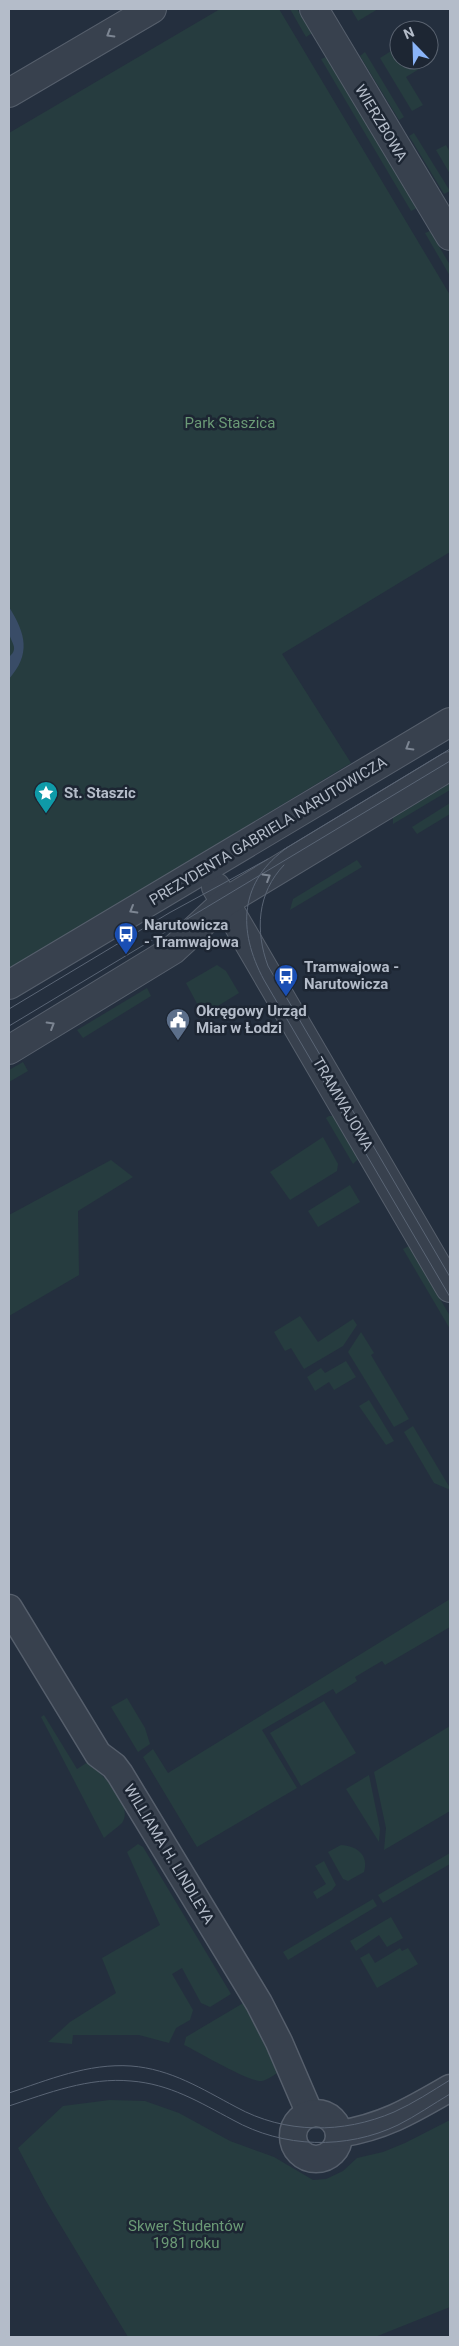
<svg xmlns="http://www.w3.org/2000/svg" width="459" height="2346" font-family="Roboto,sans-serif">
<rect width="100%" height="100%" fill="#242f3e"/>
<g fill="#263c3f">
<polygon points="220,9 279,9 450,295 450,552 282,654 351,763 9,970 9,133"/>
<polygon points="290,9 297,9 312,33 306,37"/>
<polygon points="351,9 378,9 358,21"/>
<polygon points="399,46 399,60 420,60 424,66 406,77 423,105 412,111 380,58"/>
<polygon points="365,52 404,117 399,120 360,56"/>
<polygon points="326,57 417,208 411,211 321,59"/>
<polygon points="414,133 450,191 444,194 409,136"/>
<polygon points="446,145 450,152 450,174 436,150"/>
<polygon points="430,231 450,265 450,276 425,233"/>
<polygon points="450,783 450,790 393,824 393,818"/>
<polygon points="450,803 450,814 417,834 412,827"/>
<polygon points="357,860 362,867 290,910 293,899"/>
<polygon points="217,965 226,971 239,993 203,1015 186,983"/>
<polygon points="147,988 151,996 83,1038 77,1030"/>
<polygon points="23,1062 28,1071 9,1082 9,1070"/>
<polygon points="329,1116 333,1116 358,1159 353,1164 326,1118"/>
<polygon points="323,1137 338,1164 337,1171 290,1200 270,1172"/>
<polygon points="111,1160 133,1177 78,1211 79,1275 9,1316 9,1215"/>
<polygon points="350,1185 360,1202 318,1227 308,1211"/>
<polygon points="409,1246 450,1316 450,1329 403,1249"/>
<polygon points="300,1316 318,1342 353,1319 357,1325 343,1346 304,1369 291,1348 285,1351 274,1332"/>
<polygon points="361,1332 374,1353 371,1355 409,1419 394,1427 348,1352"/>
<polygon points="346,1361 356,1377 334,1390 329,1382 315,1391 307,1377 321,1368 325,1373"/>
<polygon points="369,1400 394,1441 386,1445 359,1406"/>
<polygon points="413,1426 450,1488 448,1489 434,1483 404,1432"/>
<polygon points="450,1599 450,1627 385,1665 382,1661 355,1677 357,1681 336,1694 333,1689 262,1730 297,1788 197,1847 143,1757 153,1749 168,1773"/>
<polygon points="127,1698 145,1728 150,1744 138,1752 111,1707"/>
<polygon points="324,1701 356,1753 301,1786 270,1733"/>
<path d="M44 1715 77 1769 88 1762C100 1773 135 1804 122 1823 117 1828 109 1833 104 1838L41 1717Z"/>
<polygon points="450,1726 450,1811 384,1850 386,1828 374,1772"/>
<polygon points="369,1775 380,1829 379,1842 346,1789"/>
<polygon points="138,1844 143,1847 231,1994 210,2007 201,2003 182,1968 172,1974 193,2010 190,2020 176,2028 169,2043 139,2035 73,2035 72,2044 48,2042 70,2022 116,1993 102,1958 160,1925 127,1852"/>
<path d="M341 1845C357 1846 369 1855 364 1872L348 1881 343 1879 328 1852Z"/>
<polygon points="450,1853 450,1864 383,1903 378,1895"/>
<polygon points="324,1861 336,1885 332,1890 317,1899 313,1892 326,1884 315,1866"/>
<polygon points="373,1899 377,1906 288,1960 283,1952"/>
<polygon points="391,1917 403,1938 387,1947 379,1935 356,1951 350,1941"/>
<polygon points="400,1948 402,1951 408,1948 418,1964 377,1988 360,1958 369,1953 375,1963"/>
<path d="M245 2002 279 2072C274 2075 267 2080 262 2081 250 2083 199 2052 184 2045L186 2037Z"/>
<polygon points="110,2100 145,2101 179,2113 230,2141 274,2157 313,2180 326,2179 343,2171 357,2158 383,2152 405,2143 450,2120 450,2307 375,2337 128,2337 46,2201 18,2148 63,2106"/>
</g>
<path fill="#394c67" d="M9 607C26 634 31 654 9 679V657C20 648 10 642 9 632 7 624 9 615 9 607Z"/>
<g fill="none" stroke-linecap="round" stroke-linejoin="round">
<g stroke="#565f6c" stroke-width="29">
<g id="minor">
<polyline points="9,1608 98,1754 114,1766 120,1774 259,2003 279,2042 310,2114"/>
<circle cx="316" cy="2136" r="23"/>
<path d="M339 2134C384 2127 412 2110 450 2088"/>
</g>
</g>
<g stroke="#565f6c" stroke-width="30">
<g id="tertiary">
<polyline points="314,9 450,236"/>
<polyline points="9,93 152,9"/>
<polyline points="216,887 450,1288"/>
<polyline points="9,985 450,722"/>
<polyline points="9,1050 173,950 225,902 450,766"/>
</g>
</g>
<use href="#minor" stroke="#38414e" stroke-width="26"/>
<use href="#tertiary" stroke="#38414e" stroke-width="28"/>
<g stroke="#5a6575" stroke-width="1">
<path d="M288 847C239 881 237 930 264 980L450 1297"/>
<polyline points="283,850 450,749"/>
<path d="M284 865C257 893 255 931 268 966L450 1277"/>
<polyline points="9,1009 169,913 268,859"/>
<polyline points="9,1026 450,761"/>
<path d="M9 2093C48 2080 88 2063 131 2066 171 2069 202 2089 236 2107 285 2134 343 2134 394 2112 414 2103 432 2091 450 2080"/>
<path d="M9 2106C48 2093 89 2077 131 2081 170 2084 199 2102 233 2120 283 2148 346 2150 398 2125 416 2116 433 2104 450 2094"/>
</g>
</g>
<defs><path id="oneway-chevron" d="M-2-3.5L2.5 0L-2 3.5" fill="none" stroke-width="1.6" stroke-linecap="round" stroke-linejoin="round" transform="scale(1.25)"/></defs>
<g stroke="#7c8592">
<use href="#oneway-chevron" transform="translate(110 34) rotate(149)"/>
<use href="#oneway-chevron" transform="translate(409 747) rotate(149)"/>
<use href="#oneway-chevron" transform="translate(267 877) rotate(-31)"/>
<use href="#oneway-chevron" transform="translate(133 910) rotate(150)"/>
<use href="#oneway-chevron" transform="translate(51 1025) rotate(-31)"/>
</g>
<defs>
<g id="sight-pin" transform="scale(1.25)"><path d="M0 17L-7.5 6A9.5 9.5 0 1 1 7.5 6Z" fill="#0f9aa8" stroke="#1d2633"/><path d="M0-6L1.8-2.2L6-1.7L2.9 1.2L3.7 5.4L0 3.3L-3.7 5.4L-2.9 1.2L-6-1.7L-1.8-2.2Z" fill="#fff"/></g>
<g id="bus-pin" transform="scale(1.25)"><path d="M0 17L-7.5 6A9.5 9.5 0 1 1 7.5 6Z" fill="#1a4fb4" stroke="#1d2633"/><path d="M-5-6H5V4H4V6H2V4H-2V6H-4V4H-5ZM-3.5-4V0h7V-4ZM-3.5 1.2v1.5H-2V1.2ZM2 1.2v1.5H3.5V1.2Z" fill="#fff"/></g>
<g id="civic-pin" transform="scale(1.25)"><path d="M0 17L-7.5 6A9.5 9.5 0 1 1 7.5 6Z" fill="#5c6f8a" stroke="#1d2633"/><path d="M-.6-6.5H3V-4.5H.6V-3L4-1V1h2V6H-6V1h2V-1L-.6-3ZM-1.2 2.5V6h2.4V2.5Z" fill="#fff"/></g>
</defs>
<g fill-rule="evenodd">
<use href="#sight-pin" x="46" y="793"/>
<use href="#bus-pin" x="126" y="934"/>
<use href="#bus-pin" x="286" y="976"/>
<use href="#civic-pin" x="178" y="1020"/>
</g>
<g text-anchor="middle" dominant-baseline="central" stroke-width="5" stroke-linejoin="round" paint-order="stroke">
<g font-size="15" fill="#b4bcc9" stroke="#1d2633">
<text transform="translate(381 123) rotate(59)">WIERZBOWA</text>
<text transform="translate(268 831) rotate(-31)">PREZYDENTA GABRIELA NARUTOWICZA</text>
<text transform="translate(343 1104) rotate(60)">TRAMWAJOWA</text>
<text transform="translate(169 1854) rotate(59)">WILLIAMA H. LINDLEYA</text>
</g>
<g font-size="15" fill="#6b9a76" stroke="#1d2633">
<text x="230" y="423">Park Staszica</text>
<text x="186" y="2226">Skwer Studentów<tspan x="186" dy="17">1981 roku</tspan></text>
</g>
<g font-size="15" font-weight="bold" fill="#b4bcc9" stroke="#1d2633" text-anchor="start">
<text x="64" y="793">St. Staszic</text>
<text x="144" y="925">Narutowicza<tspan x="144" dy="17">- Tramwajowa</tspan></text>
<text x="304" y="967">Tramwajowa -<tspan x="304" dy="17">Narutowicza</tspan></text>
<text x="196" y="1011">Okręgowy Urząd<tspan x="196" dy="17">Miar w Łodzi</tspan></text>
</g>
</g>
<rect width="459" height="2346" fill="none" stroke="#b4bcc9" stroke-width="20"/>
<g transform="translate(414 45) rotate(337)"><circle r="24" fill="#1d2633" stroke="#59626f"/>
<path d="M0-4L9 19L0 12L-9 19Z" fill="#8ab4f8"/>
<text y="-8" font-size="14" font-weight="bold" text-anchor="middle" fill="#b4bcc9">N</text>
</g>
</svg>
